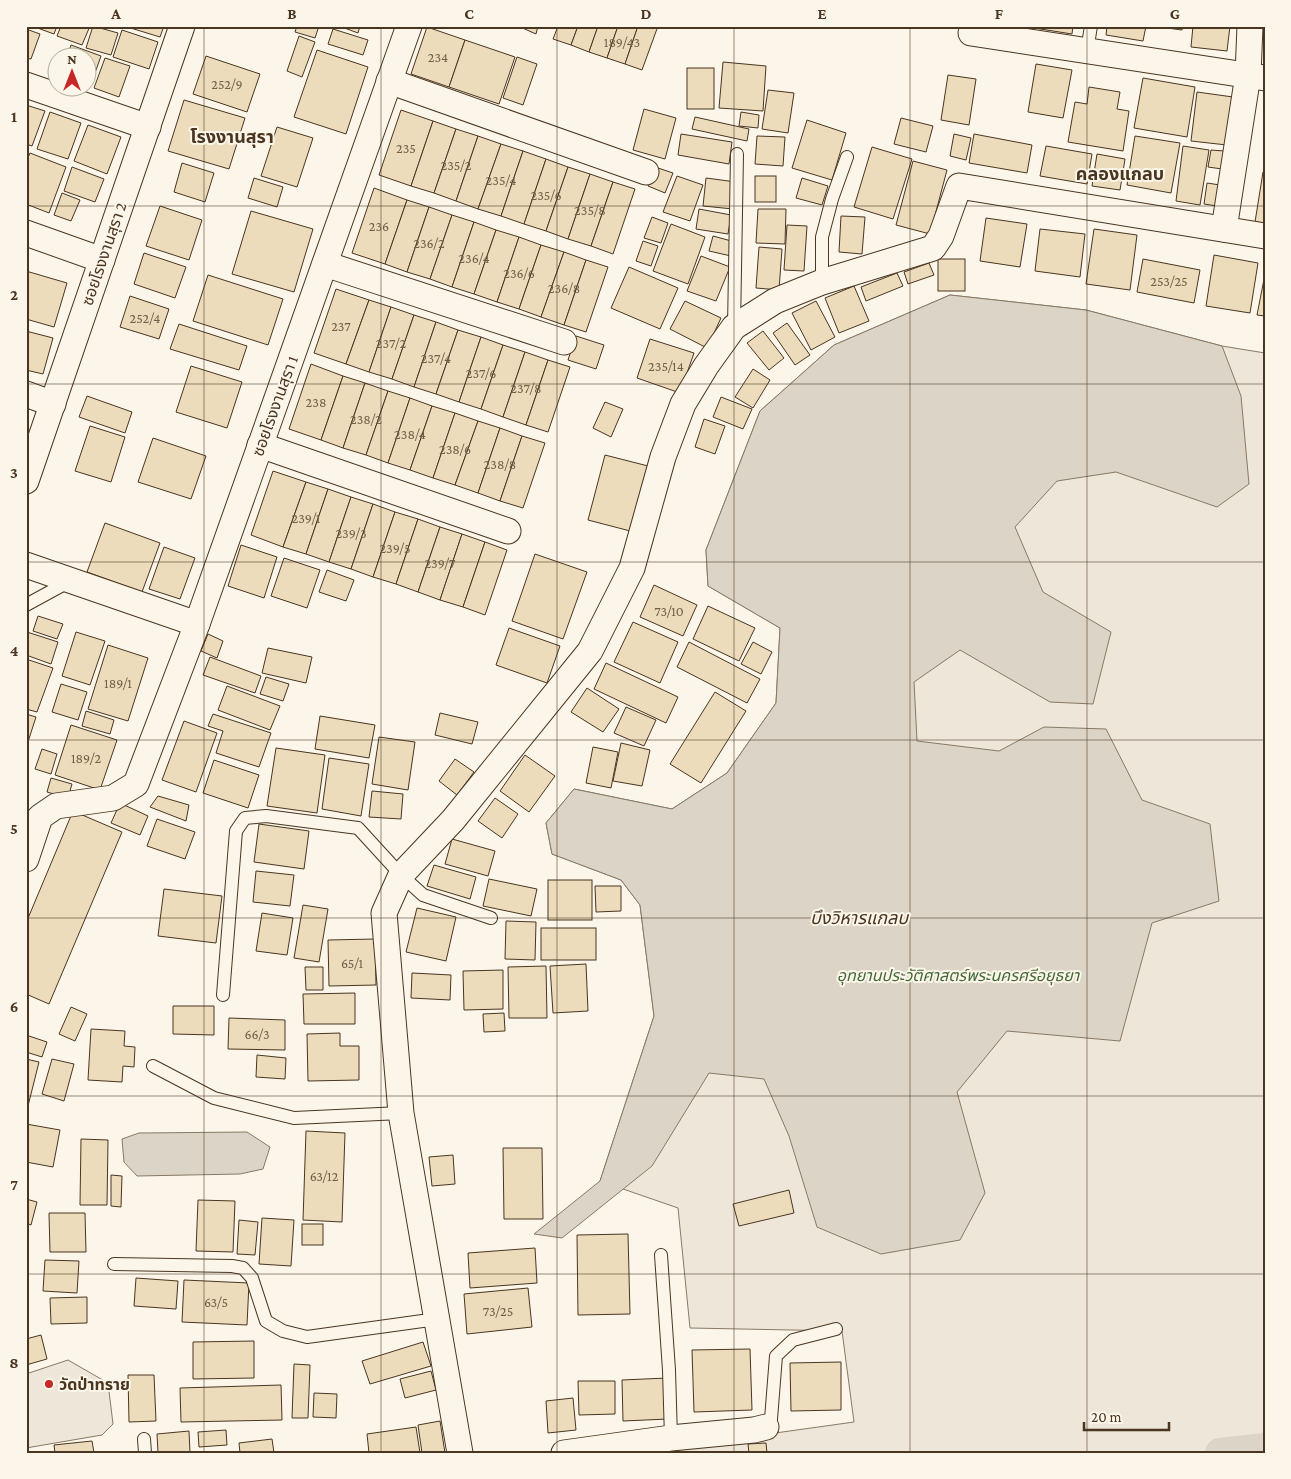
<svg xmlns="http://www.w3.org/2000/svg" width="1291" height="1479" font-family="'Crimson Pro','Noto Sans Thai',serif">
<rect width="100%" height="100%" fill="#fbf6e9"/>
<g fill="#ede6d9" stroke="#887966">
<polygon points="950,295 1086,310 1222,346 1265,353 1265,1453 632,1453 854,1422 842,1331 690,1328 678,1208 600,1181 654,1016 640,905 621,880 552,854 546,823 574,789 672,809 727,773 776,703 780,628 708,586 706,550 760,411 834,345"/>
<polygon points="68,1360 108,1383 113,1424 102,1435 26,1448 26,1374"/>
</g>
<g fill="#dcd4c6" stroke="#887966">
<polygon points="950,295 1086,310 1222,346 1241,396 1249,484 1217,507 1116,472 1057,481 1015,527 1043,592 1111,632 1093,704 1050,702 960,650 914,682 917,741 999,751 1044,727 1106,729 1142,800 1210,824 1219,901 1152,923 1120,1041 1007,1031 957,1092 985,1193 960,1240 881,1254 817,1227 789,1136 764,1079 709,1073 652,1166 562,1238 534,1234 600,1181 654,1016 640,905 621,880 552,854 546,823 574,789 672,809 727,773 776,703 780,628 708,586 706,550 760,411 834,345"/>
<polygon points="247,1132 270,1147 263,1169 240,1174 137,1176 124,1162 122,1139 139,1133"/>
</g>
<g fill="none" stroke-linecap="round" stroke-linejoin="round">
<polyline stroke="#dcd4c6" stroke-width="30" points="1220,1453 1265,1448"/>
</g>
<g fill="#ecdcbc" stroke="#4a3520">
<polygon points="32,26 57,26 54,34"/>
<polygon points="61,26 90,26 82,45 57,36"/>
<polygon points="93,26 118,33 111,55 86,48"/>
<polygon points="124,26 164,26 160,37"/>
<polygon points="297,26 319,26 315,38 295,32"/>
<polygon points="339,26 360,26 358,33"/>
<polygon points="518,26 538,26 536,34"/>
<polygon points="558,26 578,26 571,45 553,39"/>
<polygon points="578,26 598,26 589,52 571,45"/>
<polygon points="598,26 618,26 607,58 589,52"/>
<polygon points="618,26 638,26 625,64 607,58"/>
<polygon points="638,26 658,26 642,70 625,64"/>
<polygon points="1035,26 1073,26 1072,34 1034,28"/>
<polygon points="1107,26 1146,26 1143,41 1106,35"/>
<polygon points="1152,26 1183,26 1182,30"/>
<polygon points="1193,26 1230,26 1227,51 1191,47"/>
<polygon points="427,27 465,40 449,87 411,74"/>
<polygon points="26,29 40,34 31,59 26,58"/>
<polygon points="333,29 368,40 363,55 328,44"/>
<polygon points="122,30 158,42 149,69 113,57"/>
<polygon points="299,36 315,42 302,77 287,71"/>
<polygon points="465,40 515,57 499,104 449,87"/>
<polygon points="71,45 101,56 90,87 88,86 88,58 67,58"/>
<polygon points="317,50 368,67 346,134 294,117"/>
<polygon points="206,56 260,74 247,112 193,94"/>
<polygon points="517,57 537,64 523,105 503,98"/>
<polygon points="105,58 130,66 119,97 94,88"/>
<polygon points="723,62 766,66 763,111 719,108"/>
<polygon points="1036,64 1072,70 1063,118 1028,112"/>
<rect x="687" y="68" width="27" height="41"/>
<polygon points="948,75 976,79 969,125 941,120"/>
<polygon points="1143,78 1195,87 1187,137 1134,128"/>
<polygon points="1089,87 1120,92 1117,109 1129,111 1123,151 1068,142 1075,102 1087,104"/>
<polygon points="768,90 794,93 788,133 762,129"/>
<polygon points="1197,92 1233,97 1227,145 1191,141"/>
<polygon points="184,100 245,118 229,169 168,151"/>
<polygon points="26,105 45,111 32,146 26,144"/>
<polygon points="644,109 676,118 665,159 633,150"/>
<polygon points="401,110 433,121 411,186 379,175"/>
<polygon points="50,112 81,123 68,159 37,149"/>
<polygon points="741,112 759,115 758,128 739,126"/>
<polygon points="695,117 749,129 747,141 692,129"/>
<polygon points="901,118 933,126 926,152 894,144"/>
<polygon points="807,120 846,133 832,180 792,168"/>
<polygon points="433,121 456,129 434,193 411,186"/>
<polygon points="88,125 121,137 107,174 74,161"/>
<polygon points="277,127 313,138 297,187 261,176"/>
<polygon points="456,129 478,136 456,201 434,193"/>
<polygon points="681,134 732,142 729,164 678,155"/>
<polygon points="954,134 971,138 966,160 950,156"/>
<polygon points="974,134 1032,145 1027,173 969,163"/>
<polygon points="478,136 501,144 478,209 456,201"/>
<polygon points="757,136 785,137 783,166 755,164"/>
<polygon points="1135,136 1180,143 1171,193 1127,185"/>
<polygon points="501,144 523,151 501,216 478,209"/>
<polygon points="1046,146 1092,154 1087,184 1040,176"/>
<polygon points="1183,146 1209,150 1200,205 1176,201"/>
<polygon points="872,147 912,159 893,219 854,207"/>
<polygon points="1211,150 1224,151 1222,169 1208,167"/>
<polygon points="523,151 546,159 524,224 501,216"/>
<polygon points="30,153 66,167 49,213 26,204 26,162"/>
<polygon points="1097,154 1125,159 1120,190 1092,186"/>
<polygon points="546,159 568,167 546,231 524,224"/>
<polygon points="913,161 947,170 930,234 896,225"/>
<polygon points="182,163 214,173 205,202 174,192"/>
<polygon points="72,167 104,179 95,202 64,191"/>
<polygon points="568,167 590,174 568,239 546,231"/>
<polygon points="655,167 673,173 665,193 648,186"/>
<polygon points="1263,172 1265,172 1265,223 1255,222"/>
<polygon points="590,174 613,182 591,246 568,239"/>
<polygon points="677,176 703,185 690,221 663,212"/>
<rect x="755" y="176" width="21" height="26"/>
<polygon points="254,178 283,187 277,207 248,198"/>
<polygon points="706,178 736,182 733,209 703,206"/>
<polygon points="802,178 828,186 822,205 796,198"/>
<polygon points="613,182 635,189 613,254 591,246"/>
<polygon points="1207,183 1220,185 1217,206 1204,204"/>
<polygon points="374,188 407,200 385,264 352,253"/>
<polygon points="62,193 80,200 71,221 54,215"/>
<polygon points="407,200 429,207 407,272 385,264"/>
<polygon points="160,206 202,220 189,260 146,246"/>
<polygon points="429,207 452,215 430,279 407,272"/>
<polygon points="699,209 731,215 728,234 696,229"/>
<polygon points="758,209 786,209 785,244 756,243"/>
<polygon points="251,211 313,229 294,292 232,274"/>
<polygon points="452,215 474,222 452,287 430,279"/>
<polygon points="841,216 865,217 862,254 839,252"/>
<polygon points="652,217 668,223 661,243 644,238"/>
<polygon points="986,218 1027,224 1020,267 980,261"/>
<polygon points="474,222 496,230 474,294 452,287"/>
<polygon points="671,224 705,237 688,284 653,271"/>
<polygon points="787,225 807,226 804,271 784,270"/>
<polygon points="1040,229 1085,234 1080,277 1035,271"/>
<polygon points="1094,229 1137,235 1130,290 1086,284"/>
<polygon points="496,230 519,237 497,302 474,294"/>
<polygon points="713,236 735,242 731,256 709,251"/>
<polygon points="519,237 541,245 519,309 497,302"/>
<polygon points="643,241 658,246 651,266 636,261"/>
<polygon points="541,245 564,252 541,317 519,309"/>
<polygon points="759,247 782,249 779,290 756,288"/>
<polygon points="564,252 586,260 564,325 541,317"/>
<polygon points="144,253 186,267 175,298 134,284"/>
<polygon points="1214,255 1258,263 1250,313 1206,306"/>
<polygon points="701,256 730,267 716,301 687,291"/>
<rect x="938" y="259" width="27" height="32"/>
<polygon points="1143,259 1200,270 1194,303 1137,292"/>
<polygon points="586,260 608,267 586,332 564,325"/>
<polygon points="929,263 934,275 908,284 904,272"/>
<polygon points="629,267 678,288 660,329 611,308"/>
<polygon points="26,271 67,283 54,327 26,319"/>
<polygon points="897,273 903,286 866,301 861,287"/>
<polygon points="1265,274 1265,316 1257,315"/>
<polygon points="208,275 283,299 268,345 193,321"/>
<polygon points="854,286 869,321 839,333 825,298"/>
<polygon points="336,289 369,300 346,364 314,353"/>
<polygon points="130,296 169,309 159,339 120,327"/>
<polygon points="369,300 391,307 369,372 346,364"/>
<polygon points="685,301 721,318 707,348 670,329"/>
<polygon points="816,301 835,337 811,350 792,313"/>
<polygon points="391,307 414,315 392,379 369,372"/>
<polygon points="414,315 436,322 414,387 392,379"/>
<polygon points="436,322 458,330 436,394 414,387"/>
<polygon points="787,323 810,355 795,365 773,333"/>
<polygon points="179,324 247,346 239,370 170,349"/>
<polygon points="458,330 481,337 459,402 436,394"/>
<polygon points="26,331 53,338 43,374 26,370"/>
<polygon points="763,331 784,358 769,370 747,343"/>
<polygon points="576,336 604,345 596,369 568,360"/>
<polygon points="481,337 503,345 481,409 459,402"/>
<polygon points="650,339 694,353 680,393 637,378"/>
<polygon points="503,345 525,352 503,417 481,409"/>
<polygon points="525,352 548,360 526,425 503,417"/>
<polygon points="548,360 570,367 548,432 526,425"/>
<polygon points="311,364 343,376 321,440 289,429"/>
<polygon points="191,366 242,382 227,428 176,412"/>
<polygon points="753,369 770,380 753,408 735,397"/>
<polygon points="343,376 365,383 343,448 321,440"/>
<polygon points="365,383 388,391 366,455 343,448"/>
<polygon points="388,391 410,398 388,463 366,455"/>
<polygon points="87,396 132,412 125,433 79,417"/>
<polygon points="721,397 752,409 743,429 713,417"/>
<polygon points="410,398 432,406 410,470 388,463"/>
<polygon points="605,402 623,409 611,437 593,428"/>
<polygon points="432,406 455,413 433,478 410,470"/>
<polygon points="455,413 478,421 455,485 433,478"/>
<polygon points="704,419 725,426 715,454 695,447"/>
<polygon points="478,421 500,428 478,493 455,485"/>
<polygon points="90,426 125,437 111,482 75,471"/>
<polygon points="500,428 522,436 500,501 478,493"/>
<polygon points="522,436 545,443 523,508 500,501"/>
<polygon points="153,438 206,456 191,499 138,482"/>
<polygon points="605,455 652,467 634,532 588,520"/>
<polygon points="273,471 306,482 283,547 251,535"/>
<polygon points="306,482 328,489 306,554 283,547"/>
<polygon points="328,489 351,497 329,562 306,554"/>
<polygon points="351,497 373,504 351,569 329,562"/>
<polygon points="373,504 395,512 373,577 351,569"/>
<polygon points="395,512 418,519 396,584 373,577"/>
<polygon points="418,519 440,527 418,592 396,584"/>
<polygon points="105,523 160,543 142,592 87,572"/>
<polygon points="440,527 462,534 440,600 418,592"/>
<polygon points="462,534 485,542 463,607 440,600"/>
<polygon points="485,542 507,550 485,615 463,607"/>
<polygon points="241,545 277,557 264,598 228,586"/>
<polygon points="164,547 195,558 180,599 149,589"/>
<polygon points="535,554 587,572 563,639 512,621"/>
<polygon points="284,558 320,570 307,608 271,596"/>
<polygon points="327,570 354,580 346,601 319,592"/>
<polygon points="654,585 697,605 683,636 640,617"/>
<polygon points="708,606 755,628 739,661 693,639"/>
<polygon points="38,616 63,624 57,639 33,631"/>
<polygon points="633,622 678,642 660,683 614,662"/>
<polygon points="509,628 560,646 547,683 496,665"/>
<polygon points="27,632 58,642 51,664 26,655"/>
<polygon points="76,632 105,641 90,685 62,676"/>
<polygon points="208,634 223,641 217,658 201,651"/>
<polygon points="689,642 760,679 747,703 677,667"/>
<polygon points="753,642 772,652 761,674 741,664"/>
<polygon points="108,645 148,658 128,721 88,709"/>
<polygon points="268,648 312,657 306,683 262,673"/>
<polygon points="210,657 261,676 255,693 203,675"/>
<polygon points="26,659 53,668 37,712 26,709"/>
<polygon points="606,663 678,697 666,723 594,689"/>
<polygon points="266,677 289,684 283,701 260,694"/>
<polygon points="61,684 87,692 78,720 52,712"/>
<polygon points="227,686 280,706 270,730 218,710"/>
<polygon points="587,688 619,709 603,732 571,712"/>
<polygon points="715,692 746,711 701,783 670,764"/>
<polygon points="626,707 656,720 644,746 614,733"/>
<polygon points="86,711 114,720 110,734 82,726"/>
<polygon points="440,713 478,722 472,744 435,735"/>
<polygon points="26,714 36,717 26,748"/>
<polygon points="213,714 271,733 259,767 216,753 223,731 208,726"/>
<polygon points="320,716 375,725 369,758 315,749"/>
<polygon points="184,721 217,733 196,792 162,780"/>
<polygon points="71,725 117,740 100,790 55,775"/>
<polygon points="379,737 415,742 408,790 372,784"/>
<polygon points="621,743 650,750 642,786 613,781"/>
<polygon points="593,747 618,752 611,788 586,783"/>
<polygon points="276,748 325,755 317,813 267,806"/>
<polygon points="42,749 57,754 51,774 35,769"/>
<polygon points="525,755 555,776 529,812 500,791"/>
<polygon points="329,758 369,764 361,816 322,809"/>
<polygon points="455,759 474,772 457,795 439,781"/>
<polygon points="214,760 259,775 248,808 203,793"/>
<polygon points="51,778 72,784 68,798 47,792"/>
<polygon points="372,791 403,794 401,819 369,817"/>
<polygon points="158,796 189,805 186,821 150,807"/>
<polygon points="495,798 518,814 502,838 478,821"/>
<polygon points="120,803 148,816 140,835 111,823"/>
<polygon points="73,811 122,832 49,1004 26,994 26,923"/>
<polygon points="157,819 195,832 185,859 147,846"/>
<polygon points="259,824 309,831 304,869 254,862"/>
<polygon points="452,839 495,851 488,876 445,864"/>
<polygon points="434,865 476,877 470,899 427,886"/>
<polygon points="256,871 294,875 290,906 253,902"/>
<polygon points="489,879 537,889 531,916 483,906"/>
<rect x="548" y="880" width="44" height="40"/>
<polygon points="595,886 621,886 621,911 596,912"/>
<polygon points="164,889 222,896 216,943 158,936"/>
<polygon points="303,905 328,909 319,962 294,958"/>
<polygon points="417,908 456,917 446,961 406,952"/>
<polygon points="262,913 293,918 287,955 256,951"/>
<polygon points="506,921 536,922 535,960 505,959"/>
<rect x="541" y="928" width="55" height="32"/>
<polygon points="375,939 376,985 329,986 328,940"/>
<polygon points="586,964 588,1011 553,1013 550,966"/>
<polygon points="546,966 547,1018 509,1018 508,967"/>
<polygon points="305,967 323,967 323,990 306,990"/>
<polygon points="503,970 503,1009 464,1010 463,971"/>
<polygon points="412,973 451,975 450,1000 411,998"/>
<polygon points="355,993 355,1024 304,1024 303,994"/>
<polygon points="173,1006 214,1006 214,1035 173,1034"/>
<polygon points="71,1007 87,1014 75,1041 59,1034"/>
<polygon points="504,1013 505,1031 484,1032 483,1014"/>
<polygon points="229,1018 285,1020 285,1050 228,1049"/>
<polygon points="91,1029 125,1031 124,1046 135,1047 134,1067 123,1066 122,1082 88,1080"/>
<polygon points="340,1033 340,1046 359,1046 359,1080 308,1081 307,1034"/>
<polygon points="26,1035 47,1042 42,1057 26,1052"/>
<polygon points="257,1055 286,1058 285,1079 256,1077"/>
<polygon points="26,1059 39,1062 28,1106 26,1106"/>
<polygon points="52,1059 74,1064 64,1101 42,1094"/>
<polygon points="26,1124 60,1130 53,1167 26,1162"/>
<polygon points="306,1131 345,1133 342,1222 303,1220"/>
<polygon points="81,1139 108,1140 107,1205 80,1205"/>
<polygon points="503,1148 542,1148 543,1219 504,1219"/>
<polygon points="453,1155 455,1184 432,1186 429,1157"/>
<polygon points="111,1175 122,1176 121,1207 111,1206"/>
<polygon points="789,1190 794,1213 739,1226 733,1204"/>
<polygon points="26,1199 37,1202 31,1225 26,1223"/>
<polygon points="198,1200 235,1201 233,1252 196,1251"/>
<polygon points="49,1213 85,1213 86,1252 50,1252"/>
<polygon points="262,1218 294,1220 291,1266 259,1264"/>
<polygon points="239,1220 258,1222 255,1255 237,1254"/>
<rect x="302" y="1224" width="21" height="21"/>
<polygon points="628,1234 630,1314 578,1315 577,1235"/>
<polygon points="535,1248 537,1283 470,1288 468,1253"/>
<polygon points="45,1260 79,1261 77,1293 43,1291"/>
<polygon points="136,1278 178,1281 176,1309 134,1306"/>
<polygon points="184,1280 249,1283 247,1325 182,1322"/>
<polygon points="528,1288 532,1327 467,1334 464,1294"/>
<polygon points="87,1297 87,1323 51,1324 50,1298"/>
<polygon points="41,1335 47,1359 26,1365 26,1339"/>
<polygon points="254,1341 254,1378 193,1379 193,1342"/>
<polygon points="423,1342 431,1366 370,1384 362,1361"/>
<polygon points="750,1349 752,1410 694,1412 692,1350"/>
<polygon points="841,1362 841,1410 791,1411 790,1363"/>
<polygon points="294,1364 310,1365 308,1418 292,1418"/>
<polygon points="431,1371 436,1390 405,1398 400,1379"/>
<polygon points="128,1375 154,1375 156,1421 129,1422"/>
<polygon points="667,1378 668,1419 623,1421 622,1380"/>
<polygon points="578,1381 615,1381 615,1414 579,1415"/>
<polygon points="281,1385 282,1420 181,1422 180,1388"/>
<polygon points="314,1393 337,1394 336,1418 313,1417"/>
<polygon points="573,1398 576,1430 548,1433 546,1401"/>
<polygon points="440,1421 445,1453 422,1453 418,1425"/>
<polygon points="416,1427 420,1453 369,1453 367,1434"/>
<polygon points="226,1430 227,1445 199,1447 198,1432"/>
<polygon points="189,1431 190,1453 158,1453 157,1434"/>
<polygon points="272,1439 274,1453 240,1453 239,1443"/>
<polygon points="92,1441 94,1453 55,1453 54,1445"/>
<polygon points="766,1443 767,1453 749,1453 748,1444"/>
</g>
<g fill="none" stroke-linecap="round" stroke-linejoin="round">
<g stroke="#4a3520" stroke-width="14">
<g id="lane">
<polyline points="1087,51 1091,26"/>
<polyline points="822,282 822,237 832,199 847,157"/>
<polyline points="734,327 737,154"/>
<polyline points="26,605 70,581"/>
<polyline points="223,995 236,831 245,818 266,816 358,828 401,875 423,895 491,918"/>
<polyline points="153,1066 214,1098 294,1118 401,1113"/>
<polyline points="661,1255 669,1370 671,1438"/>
<polyline points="114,1264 232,1266 243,1268 252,1278 266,1321 283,1331 307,1337 437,1319"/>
<polyline points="766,1427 771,1419 776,1356 793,1340 836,1329"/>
<polyline points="144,1439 145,1453"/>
</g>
</g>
<g stroke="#4a3520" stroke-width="27">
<g id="street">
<polyline points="971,33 1265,78"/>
<polyline points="389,81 646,172"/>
<polyline points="26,85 148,127"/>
<polyline points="1224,229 1248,75 1250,26"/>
<polyline points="26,233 102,260"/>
<polyline points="325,264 564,342"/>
<polyline points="26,394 53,404"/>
<polyline points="260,445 508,531"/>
<polyline points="26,481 182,26"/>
<polyline points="26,565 197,624"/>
<polyline points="26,859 40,817 56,806 113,798 136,784 197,624 409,26"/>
<polyline points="460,1453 401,1113 384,913 401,875 453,820 590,651 632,568 663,457 683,404 706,366 734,327 775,301 822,282 933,248 941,236 959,186 1265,236"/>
<polyline points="564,1453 671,1438 754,1430 766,1427"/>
</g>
</g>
<use href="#lane" stroke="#fbf6e9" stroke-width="12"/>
<use href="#street" stroke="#fbf6e9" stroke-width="25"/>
</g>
<path fill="none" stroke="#4a3520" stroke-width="1" stroke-opacity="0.55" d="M204 26V1453M381 26V1453M557 26V1453M734 26V1453M910 26V1453M1087 26V1453M26 206H1265M26 384H1265M26 562H1265M26 740H1265M26 918H1265M26 1096H1265M26 1274H1265"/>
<circle fill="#c62828" stroke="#fbf6e9" stroke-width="2" cx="49" cy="1384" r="5"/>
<g text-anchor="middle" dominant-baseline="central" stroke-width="4" stroke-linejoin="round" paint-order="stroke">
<g font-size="14" fill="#725f47">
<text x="622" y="42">189/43</text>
<text x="438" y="57">234</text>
<text x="227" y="84">252/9</text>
<text x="406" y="148">235</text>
<text x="456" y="165">235/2</text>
<text x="501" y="180">235/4</text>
<text x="546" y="195">235/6</text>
<text x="590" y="210">235/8</text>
<text x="379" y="226">236</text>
<text x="429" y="243">236/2</text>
<text x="474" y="258">236/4</text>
<text x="519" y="273">236/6</text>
<text x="1169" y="281">253/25</text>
<text x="564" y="288">236/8</text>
<text x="145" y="318">252/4</text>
<text x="341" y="326">237</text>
<text x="391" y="343">237/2</text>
<text x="436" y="358">237/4</text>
<text x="666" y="366">235/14</text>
<text x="481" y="373">237/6</text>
<text x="526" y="388">237/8</text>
<text x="316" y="402">238</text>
<text x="366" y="419">238/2</text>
<text x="410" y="434">238/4</text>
<text x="455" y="449">238/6</text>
<text x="500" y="464">238/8</text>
<text x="306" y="518">239/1</text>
<text x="351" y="533">239/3</text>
<text x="395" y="548">239/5</text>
<text x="440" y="563">239/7</text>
<text x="669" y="611">73/10</text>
<text x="118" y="683">189/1</text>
<text x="86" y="758">189/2</text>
<text x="352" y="963">65/1</text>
<text x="257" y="1034">66/3</text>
<text x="324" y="1176">63/12</text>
<text x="216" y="1302">63/5</text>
<text x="498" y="1311">73/25</text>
</g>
<g font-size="16" fill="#4a3520" stroke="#fbf6e9">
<text transform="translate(104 254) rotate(-71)">ซอยโรงงานสุรา 2</text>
<text transform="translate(275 406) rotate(-70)">ซอยโรงงานสุรา 1</text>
</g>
<g font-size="16" font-style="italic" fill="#436837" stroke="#fbf6e9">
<text x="958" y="975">อุทยานประวัติศาสตร์พระนครศรีอยุธยา</text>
</g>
<g font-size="16" font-weight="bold" fill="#4a3520" stroke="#fbf6e9" text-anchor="start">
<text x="59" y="1384">วัดป่าทราย</text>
</g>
<g font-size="18" font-weight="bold" fill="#4a3520" stroke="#fbf6e9">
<text x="232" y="137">โรงงานสุรา</text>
<text x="1120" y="174">คลองแกลบ</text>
</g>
<g font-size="18" font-style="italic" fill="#4a3520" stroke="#fbf6e9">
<text x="859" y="918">บึงวิหารแกลบ</text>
</g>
</g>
<rect width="1291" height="1479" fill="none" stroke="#fbf6e9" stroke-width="55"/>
<g transform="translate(72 72)"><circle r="24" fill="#fbf6e9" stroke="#b4a999"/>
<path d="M0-4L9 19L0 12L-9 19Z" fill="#c62828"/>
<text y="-8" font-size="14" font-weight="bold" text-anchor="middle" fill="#4a3520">N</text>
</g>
<path d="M1084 1422v8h85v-8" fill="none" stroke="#4a3520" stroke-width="2.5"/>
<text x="1091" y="1422" font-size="15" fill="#4a3520" stroke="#fbf6e9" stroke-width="4" paint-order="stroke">20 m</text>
<rect x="28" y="28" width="1236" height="1424" fill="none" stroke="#4a3520" stroke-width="2"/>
<g font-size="16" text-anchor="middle" font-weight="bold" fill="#4a3520">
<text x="116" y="19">A</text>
<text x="292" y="19">B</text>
<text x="469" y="19">C</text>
<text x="646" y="19">D</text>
<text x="822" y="19">E</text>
<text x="999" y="19">F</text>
<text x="1175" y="19">G</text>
<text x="14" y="122">1</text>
<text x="14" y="300">2</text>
<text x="14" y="478">3</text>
<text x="14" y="656">4</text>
<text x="14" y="834">5</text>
<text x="14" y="1012">6</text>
<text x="14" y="1190">7</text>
<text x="14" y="1368">8</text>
</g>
</svg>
